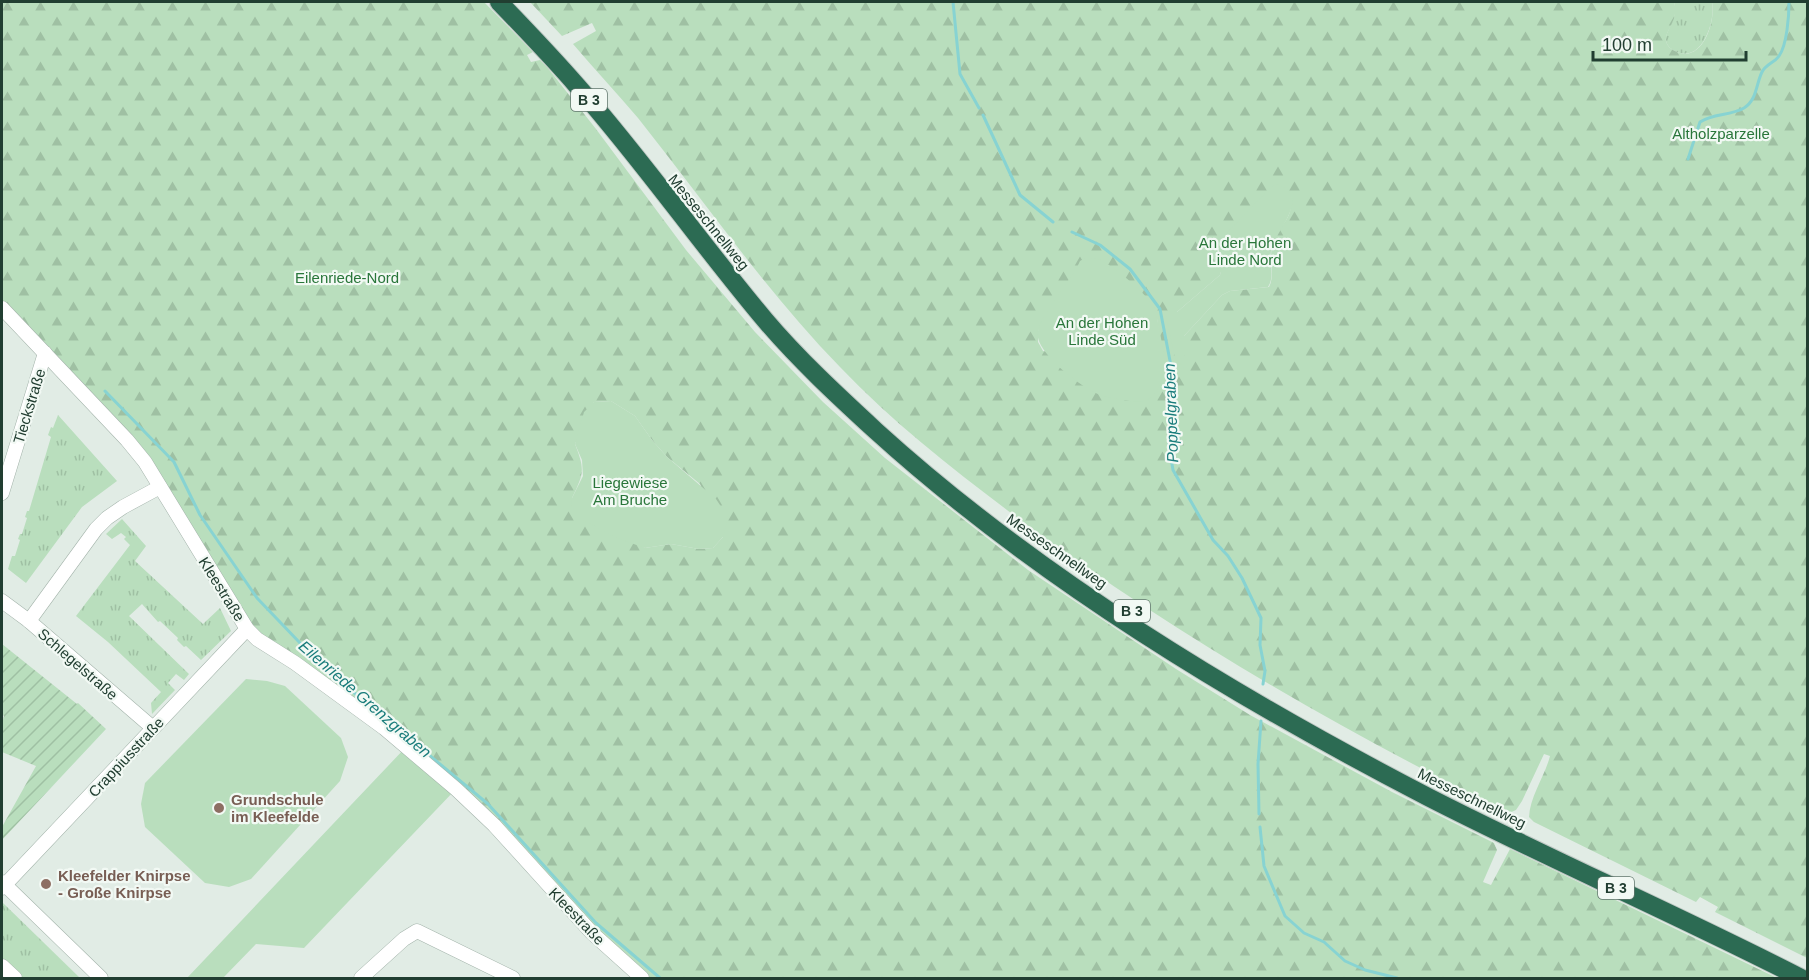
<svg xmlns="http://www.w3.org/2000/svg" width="1809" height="980" font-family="Helvetica,sans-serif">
<defs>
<pattern id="grass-tufts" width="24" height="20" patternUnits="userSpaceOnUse" patternTransform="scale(1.5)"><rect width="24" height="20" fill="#b9debd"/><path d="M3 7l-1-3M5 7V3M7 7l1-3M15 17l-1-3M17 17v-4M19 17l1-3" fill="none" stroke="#9fc0a3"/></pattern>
<pattern id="forest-firs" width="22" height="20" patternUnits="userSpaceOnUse" patternTransform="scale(1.5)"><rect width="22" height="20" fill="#b9debd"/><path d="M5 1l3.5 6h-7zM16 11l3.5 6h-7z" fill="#9fc0a3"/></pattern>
<pattern id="garden-furrows" width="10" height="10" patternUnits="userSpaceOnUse" patternTransform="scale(1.5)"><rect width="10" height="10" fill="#b9debd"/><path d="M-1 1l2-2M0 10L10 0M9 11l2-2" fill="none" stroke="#9fc0a3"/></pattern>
</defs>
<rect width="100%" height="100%" fill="#e1ece5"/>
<g fill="url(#grass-tufts)">
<path d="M1674 2H1712C1716 22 1701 65 1675 51 1671 49 1667 46 1666 41 1664 31 1679 20 1674 2Z"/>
<polygon points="58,415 117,481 82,507 26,583 8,569 12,556 15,556 20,540 18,539 20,534 22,534 27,518 25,517 27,511 29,511 51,437 48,435 51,427 53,428"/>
<polygon points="122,519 146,546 135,561 203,624 220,608 231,631 201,660 186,646 184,647 177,640 178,638 160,621 158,622 142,604 129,616 189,674 184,680 176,674 168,683 175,690 152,714 151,703 161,692 108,642 76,616 130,545 124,539 126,537 121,533 112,539 106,534"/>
<polygon points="3,903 80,978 18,978 2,963"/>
</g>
<g fill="url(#forest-firs)" fill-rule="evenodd">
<path d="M2 2H484L533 52 527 55 531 62 540 60 547 67 596 129 686 250 755 332 823 402 885 458 1028 570 1176 669 1250 715 1392 792 1494 843 1497 850 1483 882 1491 885 1510 849 1777 978H642L456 789 257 639 145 462 2 308ZM611 401 635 416 652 440 667 457 700 484 723 537 713 548 699 549 671 544 645 548 572 498C584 473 585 470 575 444L594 402Z"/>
<path d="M530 2H1674C1680 20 1664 31 1666 41 1667 46 1671 49 1675 51 1702 65 1716 22 1712 2H1807V958L1715 912 1718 907 1700 897 1696 902 1534 822 1529 817C1530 796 1545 776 1550 756L1544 754 1522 801 1516 810 1509 813C1339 729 1176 635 1023 522 959 474 895 425 840 367 765 290 705 202 638 118 617 93 594 69 573 44L596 31 592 23 562 36ZM1291 196C1293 219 1282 222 1274 240 1267 256 1276 274 1269 287L1230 291 1222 295 1184 336V367L1177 312 1220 275 1222 268 1217 249ZM1076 271 1157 319 1165 369 1043 351 1038 342V331Z"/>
</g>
<g fill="#b9debd">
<path d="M1277 184C1313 197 1275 230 1271 251 1269 264 1275 276 1268 287L1230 291 1222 295 1184 336V368L1175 358 1165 311 1177 312 1220 275C1224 261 1215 255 1221 239L1271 187Z"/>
<path d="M1085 258C1089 258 1095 258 1098 259 1113 265 1146 293 1154 307 1157 314 1166 361 1165 369 1164 380 1157 395 1147 400 1138 404 1107 398 1098 394 1081 387 1033 351 1038 331 1044 309 1070 283 1080 261Z"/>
<polygon points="611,401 635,416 652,440 667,457 716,499 728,517 723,537 713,548 699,549 671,544 645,548 614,537 580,518 571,506 572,498 583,476 582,460 575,444 584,412 594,402"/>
<polygon points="246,679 267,681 285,686 341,738 348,757 340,781 251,879 229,887 205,883 145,827 141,804 145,783"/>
<polygon points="406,747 456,789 304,948 256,944 223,978 187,978"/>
</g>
<polygon fill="url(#garden-furrows)" points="2,644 77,704 78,703 106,729 2,840 2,827 36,766 2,752 2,722 4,716 2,714"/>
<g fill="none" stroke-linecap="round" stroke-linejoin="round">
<g stroke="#87d3d2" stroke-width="3">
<polyline points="953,2 960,74 979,108"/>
<polyline points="983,115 1020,195 1053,222"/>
<path d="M1688 159 1700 122C1713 113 1730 116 1744 108 1757 100 1756 84 1762 72 1766 64 1774 63 1779 56 1787 45 1789 16 1789 2"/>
<polyline points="1072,232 1100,245 1130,269 1160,309 1171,366 1172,389 1169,446 1173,470 1213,540 1228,556 1242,578 1261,618 1260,645 1265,671 1263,684"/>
<polyline points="105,391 174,462 200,515 257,598 322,666 488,804 596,923 660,978"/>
<polyline points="1259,814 1258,764 1261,721"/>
<polyline points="1260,827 1264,866 1285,916 1304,933 1324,942 1345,961 1365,970 1397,978"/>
</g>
<g stroke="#a4b4ab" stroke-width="15">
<g id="minor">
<polyline points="2,308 127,440 145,462 247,629 257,639 295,663 384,728 456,789 494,825 592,933 642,978"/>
<polyline points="2,493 45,353"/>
<polyline points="2,601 29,621 153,728"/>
<polyline points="29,621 96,529 107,518 123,507 160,487"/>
<polyline points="2,882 101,978"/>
<polyline points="2,888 247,629"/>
<polyline points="2,966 15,978"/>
<polyline points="361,978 404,939 417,931 513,978"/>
</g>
</g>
<g stroke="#c1c9c5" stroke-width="20">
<path id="highway" d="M499 2C526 30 553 58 578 87 644 162 701 244 765 320 798 359 838 396 876 431 1038 578 1235 697 1428 797 1551 860 1678 915 1801 978"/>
</g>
<use href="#minor" stroke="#fff" stroke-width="14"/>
<use href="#highway" stroke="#2c6b53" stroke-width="18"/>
</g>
<g fill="#8d6e63" stroke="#f2f9f4" stroke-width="2">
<circle cx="219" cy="808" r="6"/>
<circle cx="46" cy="884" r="6"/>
</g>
<g text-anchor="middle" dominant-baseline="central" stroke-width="4.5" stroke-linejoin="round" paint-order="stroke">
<g fill="#f2f9f4" stroke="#60766c" stroke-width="1.5">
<rect x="571" y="89" width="36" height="22" rx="4.5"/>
<rect x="1114" y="600" width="36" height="22" rx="4.5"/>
<rect x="1598" y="877" width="36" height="22" rx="4.5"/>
</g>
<g font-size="14" font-weight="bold" fill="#213e31">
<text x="589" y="100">B 3</text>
<text x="1132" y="611">B 3</text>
<text x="1616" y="888">B 3</text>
</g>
<g font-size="15" fill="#29763a" stroke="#f2f9f4">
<text x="1721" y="133">Altholzparzelle</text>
<text x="1245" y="242">An der Hohen<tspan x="1245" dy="17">Linde Nord</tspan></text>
<text x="347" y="277">Eilenriede-Nord</text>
<text x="1102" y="322">An der Hohen<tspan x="1102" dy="17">Linde Süd</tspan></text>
<text x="630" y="482">Liegewiese<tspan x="630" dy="17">Am Bruche</tspan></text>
</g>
<g font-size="15" fill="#213e31" stroke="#f2f9f4">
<text transform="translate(709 222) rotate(51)">Messeschnellweg</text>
<text transform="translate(29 406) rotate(-73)">Tieckstraße</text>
<text transform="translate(1057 551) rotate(35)">Messeschnellweg</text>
<text transform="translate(222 589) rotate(58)">Kleestraße</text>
<text transform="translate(78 664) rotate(41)">Schlegelstraße</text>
<text transform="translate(126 757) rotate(-47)">Crappiusstraße</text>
<text transform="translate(1472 798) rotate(26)">Messeschnellweg</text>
<text transform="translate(577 916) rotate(46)">Kleestraße</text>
</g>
<g font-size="15" font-weight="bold" fill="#785e54" stroke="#f2f9f4" text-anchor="start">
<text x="231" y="799">Grundschule<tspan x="231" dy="17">im Kleefelde</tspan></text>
<text x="58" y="875">Kleefelder Knirpse<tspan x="58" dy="17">- Große Knirpse</tspan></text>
</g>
<g font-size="16" font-style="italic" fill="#197c7b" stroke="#f2f9f4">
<text transform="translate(1171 413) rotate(-92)">Poppelgraben</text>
<text transform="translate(365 699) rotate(41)">Eilenriede Grenzgraben</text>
</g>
</g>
<rect width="1809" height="980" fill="none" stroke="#213e31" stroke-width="6"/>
<path d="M1593 51v9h153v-9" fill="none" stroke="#213e31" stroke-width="3"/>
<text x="1602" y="51" font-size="18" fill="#213e31" stroke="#f2f9f4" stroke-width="4.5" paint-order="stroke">100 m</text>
</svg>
